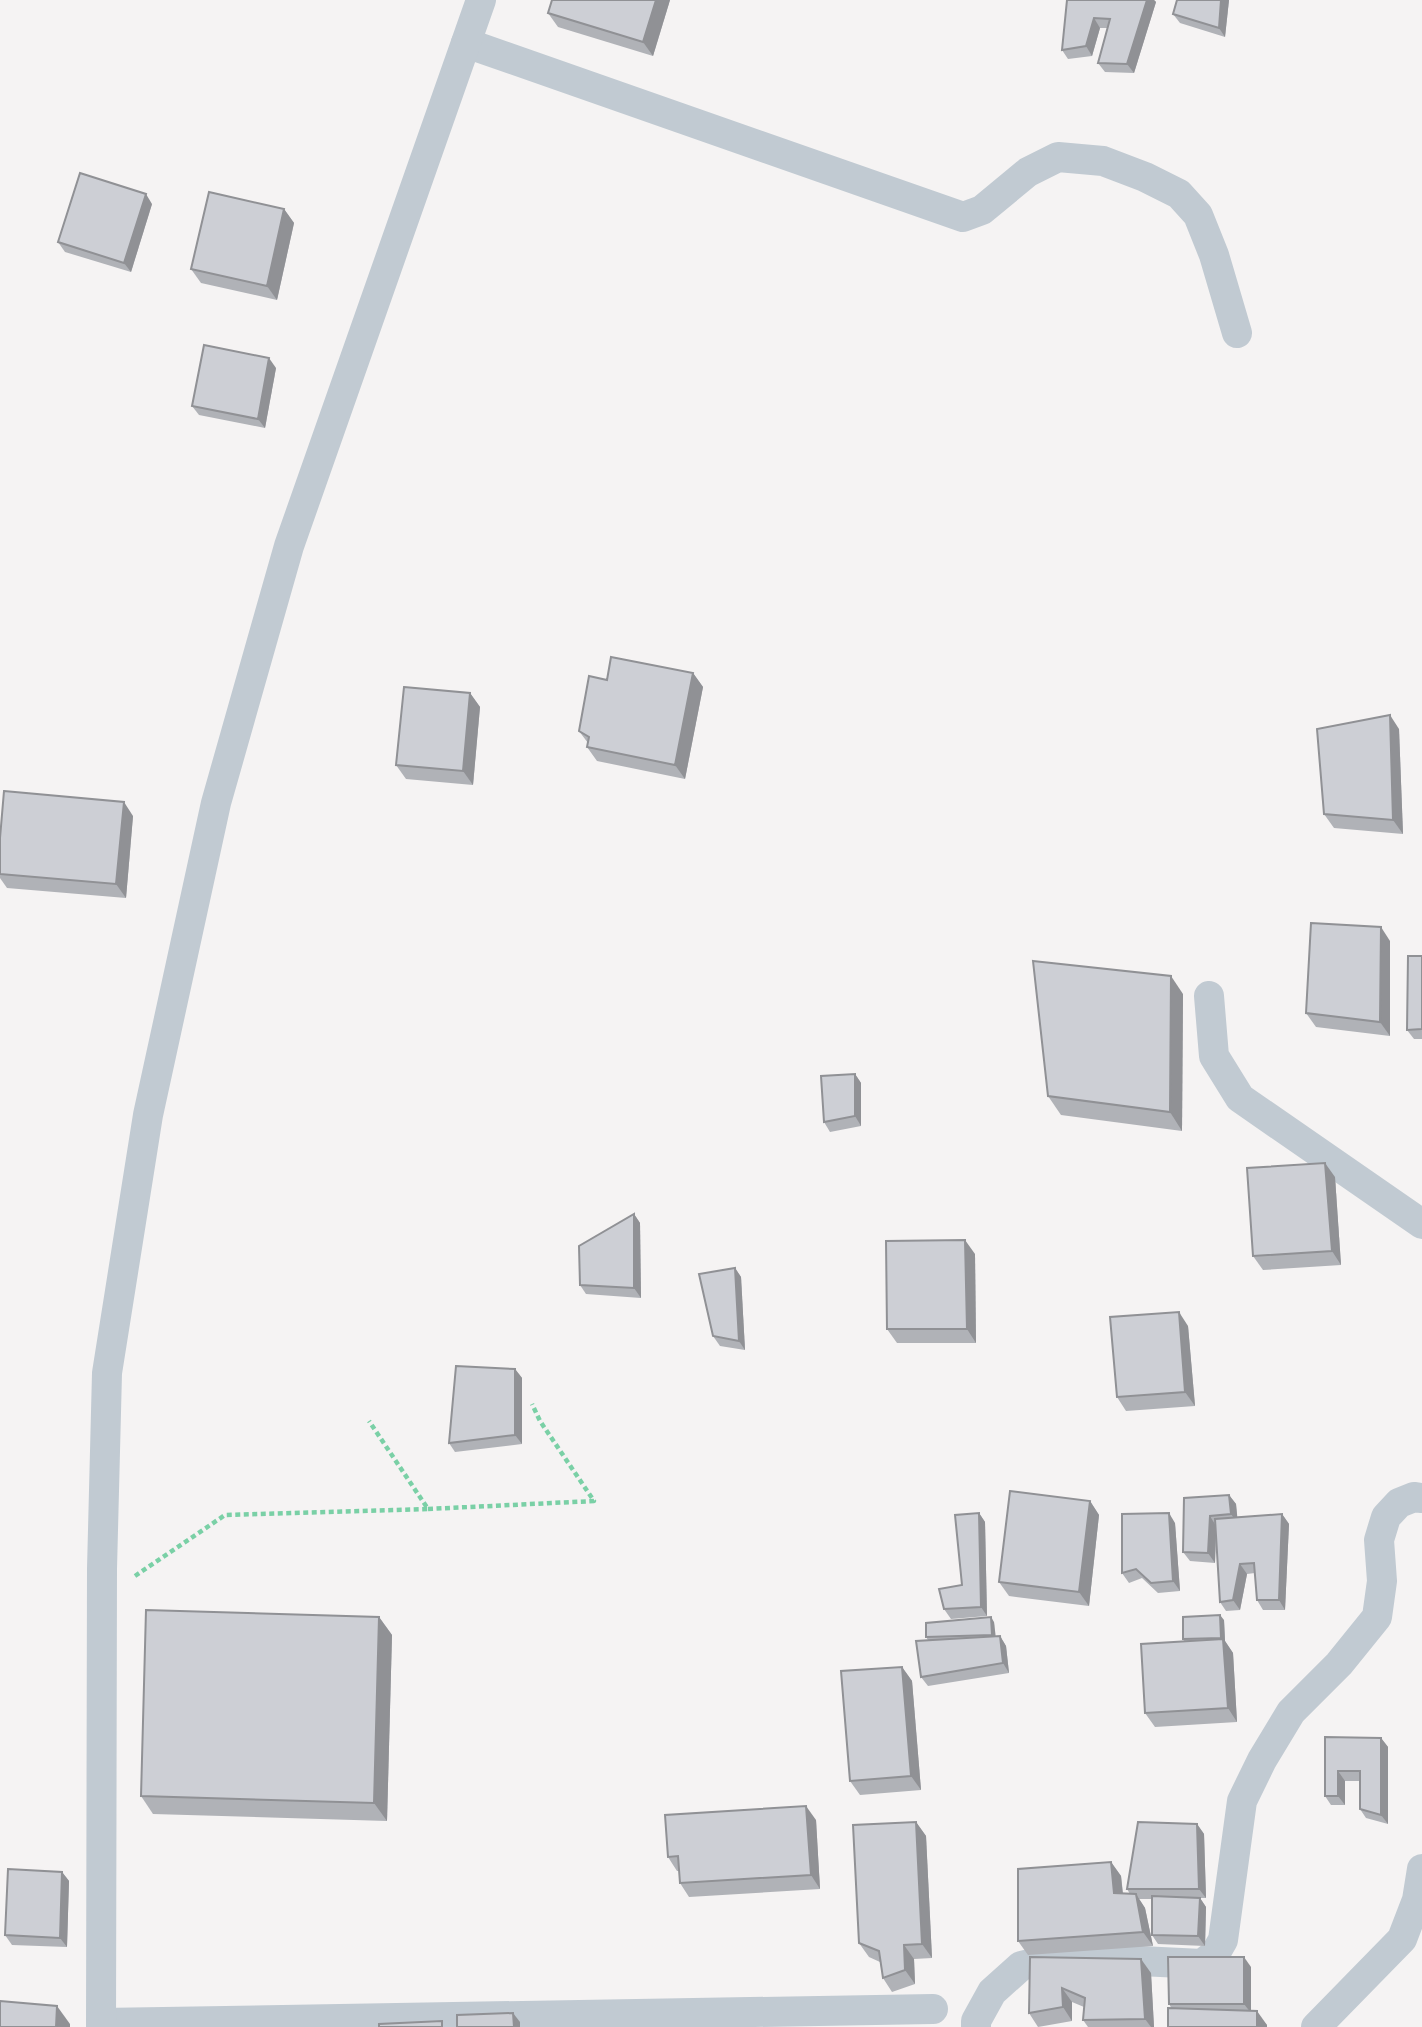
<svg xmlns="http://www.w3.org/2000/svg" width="1422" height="2027" font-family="'DejaVu Sans',sans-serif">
<rect width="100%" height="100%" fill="#f5f3f3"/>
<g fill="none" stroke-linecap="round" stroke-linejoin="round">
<g stroke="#7ad0a6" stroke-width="4.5" stroke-dasharray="5 3.5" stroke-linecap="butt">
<polyline points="428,1509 594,1501 540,1421 532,1404"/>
<polyline points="135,1576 225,1515 428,1509 369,1421"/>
</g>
<g stroke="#c1cad2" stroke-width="30">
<polyline points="466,43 963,217 982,210 1028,172 1058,157 1103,161 1145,177 1179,194 1198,215 1214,255 1237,333"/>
<polyline points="1209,996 1214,1056 1240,1098 1422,1224"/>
<polyline points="101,2023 933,2009"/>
<polyline points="101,2027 102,1569 107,1373 148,1115 216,803 289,546 481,0"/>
<polyline points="976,2027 976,2021 992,1992 1021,1966 1058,1957 1202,1964 1215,1954 1223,1940 1242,1801 1262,1760 1291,1712 1339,1664 1377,1617 1382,1581 1379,1540 1386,1517 1399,1503 1414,1497 1422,1498"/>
<polyline points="1316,2027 1402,1939 1417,1900 1422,1869"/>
</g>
</g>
<g fill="#b0b2b7">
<polygon points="552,0 670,0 653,56 558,27 548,13"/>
<polygon points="1067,0 1154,0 1156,2 1134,73 1105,72 1098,63 1108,28 1100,28 1092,56 1068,59 1062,50"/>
<polygon points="1177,0 1229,0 1225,37 1180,23 1173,14"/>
<polygon points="152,204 131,272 65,252 58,242"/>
<polygon points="284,209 294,223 277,300 201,283 191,269"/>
<polygon points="276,368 265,428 199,415 192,406"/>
<polygon points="693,673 703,687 685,779 597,761 587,747 588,743 579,731"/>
<polygon points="470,693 480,707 473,785 406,779 396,765"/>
<polygon points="1399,729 1403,834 1334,828 1324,814"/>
<polygon points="133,816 126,898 7,888 0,878 0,838"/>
<polygon points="1390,941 1390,1036 1316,1027 1306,1013"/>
<polygon points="1422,956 1422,1039 1414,1039 1407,1030"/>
<polygon points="1183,994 1182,1131 1061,1115 1048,1096"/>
<polygon points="855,1074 861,1083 861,1126 830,1132 824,1122"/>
<polygon points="1335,1177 1341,1265 1263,1270 1253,1256"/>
<polygon points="634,1214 640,1223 641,1298 586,1294 580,1285"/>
<polygon points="975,1254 976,1343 897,1343 887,1329"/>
<polygon points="735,1268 741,1277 745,1350 720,1346 713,1336"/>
<polygon points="1188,1326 1195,1406 1126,1411 1117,1397"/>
<polygon points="515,1369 522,1378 522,1444 455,1452 449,1443"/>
<polygon points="1229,1495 1236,1504 1237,1517 1282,1514 1289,1524 1285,1610 1263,1610 1257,1600 1255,1573 1247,1574 1240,1610 1226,1611 1220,1602 1216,1536 1215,1563 1190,1561 1183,1552 1184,1498"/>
<polygon points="1090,1501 1099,1515 1089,1606 1009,1596 999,1582"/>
<polygon points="979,1513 985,1522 987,1616 951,1619 944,1609 962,1585"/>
<polygon points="1175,1523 1180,1591 1158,1593 1142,1578 1129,1583 1122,1573"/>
<polygon points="379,1617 392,1635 387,1821 153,1814 141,1796"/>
<polygon points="1224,1620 1225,1641 1233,1653 1237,1722 1155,1727 1145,1713 1184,1641 1183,1639"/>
<polygon points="994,1622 995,1637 1000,1636 1006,1646 1009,1673 928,1686 921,1677 928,1640 926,1637"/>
<polygon points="902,1667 912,1681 921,1790 860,1795 850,1781"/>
<polygon points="1325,1737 1381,1738 1388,1747 1388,1824 1366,1818 1360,1809 1360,1781 1345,1781 1345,1805 1331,1805 1325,1796"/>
<polygon points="816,1820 820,1889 689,1897 680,1883 679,1871 677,1871 668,1857"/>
<polygon points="916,1822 926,1836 932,1958 914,1959 915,1984 892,1992 883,1978 880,1962 869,1957 859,1943"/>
<polygon points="1197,1824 1204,1834 1206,1898 1200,1898 1206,1907 1205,1946 1158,1944 1152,1935 1152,1899 1139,1899 1145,1908 1153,1946 1028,1955 1018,1941 1111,1862 1121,1876 1123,1893 1130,1894 1127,1889"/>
<polygon points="62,1872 69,1881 67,1947 12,1945 5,1935"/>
<polygon points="1030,1957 1151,1973 1154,2027 1088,2027 1083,2020 1084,2007 1072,2002 1072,2021 1038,2027 1029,2013"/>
<polygon points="1251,1967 1251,2011 1267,2025 1172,2009 1169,2004"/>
</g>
<g fill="#909195">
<polygon points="656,0 670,0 653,56 643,42"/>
<polygon points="1147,0 1154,0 1156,2 1134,73 1127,64"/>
<polygon points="1221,0 1229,0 1225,37 1219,28"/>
<polygon points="1094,18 1100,28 1092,56 1086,46"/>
<polygon points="146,194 152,204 131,272 124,263"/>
<polygon points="284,209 294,223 277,300 267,286"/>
<polygon points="269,358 276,368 265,428 258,419"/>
<polygon points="693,673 703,687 685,779 675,765"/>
<polygon points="470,693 480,707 473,785 463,771"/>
<polygon points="1390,715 1399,729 1403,834 1393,820"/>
<polygon points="124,802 133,816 126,898 116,884"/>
<polygon points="1381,927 1390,941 1390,1036 1380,1022"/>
<polygon points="1171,976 1183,994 1182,1131 1170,1112"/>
<polygon points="855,1074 861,1083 861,1126 855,1116"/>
<polygon points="1325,1163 1335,1177 1341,1265 1332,1251"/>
<polygon points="634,1214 640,1223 641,1298 634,1288"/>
<polygon points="965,1240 975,1254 976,1343 967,1329"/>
<polygon points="735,1268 741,1277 745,1350 739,1341"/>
<polygon points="1179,1312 1188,1326 1195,1406 1185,1392"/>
<polygon points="515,1369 522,1378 522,1444 515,1435"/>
<polygon points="1229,1495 1236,1504 1238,1524 1231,1514"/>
<polygon points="1090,1501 1099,1515 1089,1606 1079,1592"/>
<polygon points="979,1513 985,1522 987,1616 981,1607"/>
<polygon points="1169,1513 1175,1523 1180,1591 1173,1581"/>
<polygon points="1282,1514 1289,1524 1285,1610 1279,1600"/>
<polygon points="1210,1516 1216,1526 1215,1563 1208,1553"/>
<polygon points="1240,1564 1247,1574 1240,1610 1233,1600"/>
<polygon points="1220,1615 1224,1620 1225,1641 1233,1653 1237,1722 1228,1708 1223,1640 1221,1638"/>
<polygon points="379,1617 392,1635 387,1821 374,1803"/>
<polygon points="991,1617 994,1622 996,1639 992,1635"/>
<polygon points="1000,1636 1006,1646 1009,1673 1003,1663"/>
<polygon points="902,1667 912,1681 921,1790 911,1776"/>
<polygon points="1381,1738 1388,1747 1388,1824 1381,1815"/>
<polygon points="1338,1771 1345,1781 1345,1805 1338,1796"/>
<polygon points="806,1806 816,1820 820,1889 811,1875"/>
<polygon points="916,1822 926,1836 932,1958 922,1944"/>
<polygon points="1197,1824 1204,1834 1206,1898 1199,1889"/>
<polygon points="1111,1862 1121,1876 1124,1907 1114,1893"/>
<polygon points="62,1872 69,1881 67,1947 60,1938"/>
<polygon points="1136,1894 1145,1908 1153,1946 1143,1932"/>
<polygon points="1200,1898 1206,1907 1205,1946 1198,1936"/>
<polygon points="904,1945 914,1959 915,1984 905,1970"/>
<polygon points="1244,1957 1251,1967 1251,2013 1244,2004"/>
<polygon points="1141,1959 1151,1973 1154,2027 1151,2027 1145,2019"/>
<polygon points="1062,1988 1072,2002 1072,2021 1063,2007"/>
<polygon points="57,2006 70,2024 70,2027 56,2027"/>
<polygon points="1257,2011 1267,2025 1267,2027 1257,2027"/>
<polygon points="513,2013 520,2022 520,2027 514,2027"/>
</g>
<g fill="#cdcfd5" stroke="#909195" stroke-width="2">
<polygon points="552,0 656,0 643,42 548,13"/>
<polygon points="1067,0 1147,0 1127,64 1098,63 1110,19 1094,18 1086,46 1062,50"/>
<polygon points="1177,0 1221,0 1219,28 1173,14"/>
<polygon points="80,173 146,194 124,263 58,242"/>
<polygon points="209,192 284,209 267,286 191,269"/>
<polygon points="204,345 269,358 258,419 192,406"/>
<polygon points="611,657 693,673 675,765 587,747 589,737 579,731 589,676 607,680"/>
<polygon points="404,687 470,693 463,771 396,765"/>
<polygon points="1390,715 1393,820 1324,814 1317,729"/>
<polygon points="4,791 124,802 116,884 0,874 0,838"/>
<polygon points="1311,923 1381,927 1380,1022 1306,1013"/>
<polygon points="1408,956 1422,956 1422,1029 1407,1030"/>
<polygon points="1033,961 1171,976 1170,1112 1048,1096"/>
<polygon points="855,1074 855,1116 824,1122 821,1076"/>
<polygon points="1325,1163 1332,1251 1253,1256 1247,1168"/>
<polygon points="634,1214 634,1288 580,1285 579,1246"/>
<polygon points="965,1240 967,1329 887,1329 886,1241"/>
<polygon points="735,1268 739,1341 713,1336 699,1274"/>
<polygon points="1179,1312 1185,1392 1117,1397 1110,1317"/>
<polygon points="456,1366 515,1369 515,1435 449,1443"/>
<polygon points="1010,1491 1090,1501 1079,1592 999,1582"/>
<polygon points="1229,1495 1231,1514 1210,1516 1208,1553 1183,1552 1184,1498"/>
<polygon points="979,1513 981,1607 944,1609 939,1589 962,1585 955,1515"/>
<polygon points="1169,1513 1173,1581 1151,1583 1136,1569 1122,1573 1122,1514"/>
<polygon points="1282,1514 1279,1600 1257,1600 1254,1563 1240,1564 1233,1600 1220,1602 1215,1519"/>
<polygon points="146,1610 379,1617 374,1803 141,1796"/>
<polygon points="1220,1615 1221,1638 1183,1639 1183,1617"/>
<polygon points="991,1617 992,1635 926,1637 926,1623"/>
<polygon points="1000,1636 1003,1663 921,1677 916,1641"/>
<polygon points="1223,1639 1228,1708 1145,1713 1141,1644"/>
<polygon points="902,1667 911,1776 850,1781 841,1671"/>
<polygon points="1325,1737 1381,1738 1381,1815 1360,1809 1360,1771 1338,1771 1338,1796 1325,1796"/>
<polygon points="806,1806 811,1875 680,1883 678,1856 668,1857 665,1815"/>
<polygon points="916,1822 922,1944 904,1945 905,1970 883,1978 879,1951 859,1943 853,1825"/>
<polygon points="1138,1822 1197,1824 1199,1889 1127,1889"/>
<polygon points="1111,1862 1114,1893 1136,1894 1143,1932 1018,1941 1018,1869"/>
<polygon points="8,1869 62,1872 60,1938 5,1935"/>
<polygon points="1152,1896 1200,1898 1198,1936 1152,1935"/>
<polygon points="1030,1957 1141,1959 1145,2019 1083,2020 1085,1998 1062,1988 1063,2007 1029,2013"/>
<polygon points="1168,1957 1244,1957 1244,2004 1169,2004"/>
<polygon points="0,2001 57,2006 56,2027 0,2027"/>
<polygon points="1168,2008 1257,2011 1257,2027 1168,2027"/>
<polygon points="513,2013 514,2027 457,2027 457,2015"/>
<polygon points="442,2021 442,2027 379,2027 379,2024"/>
</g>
</svg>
